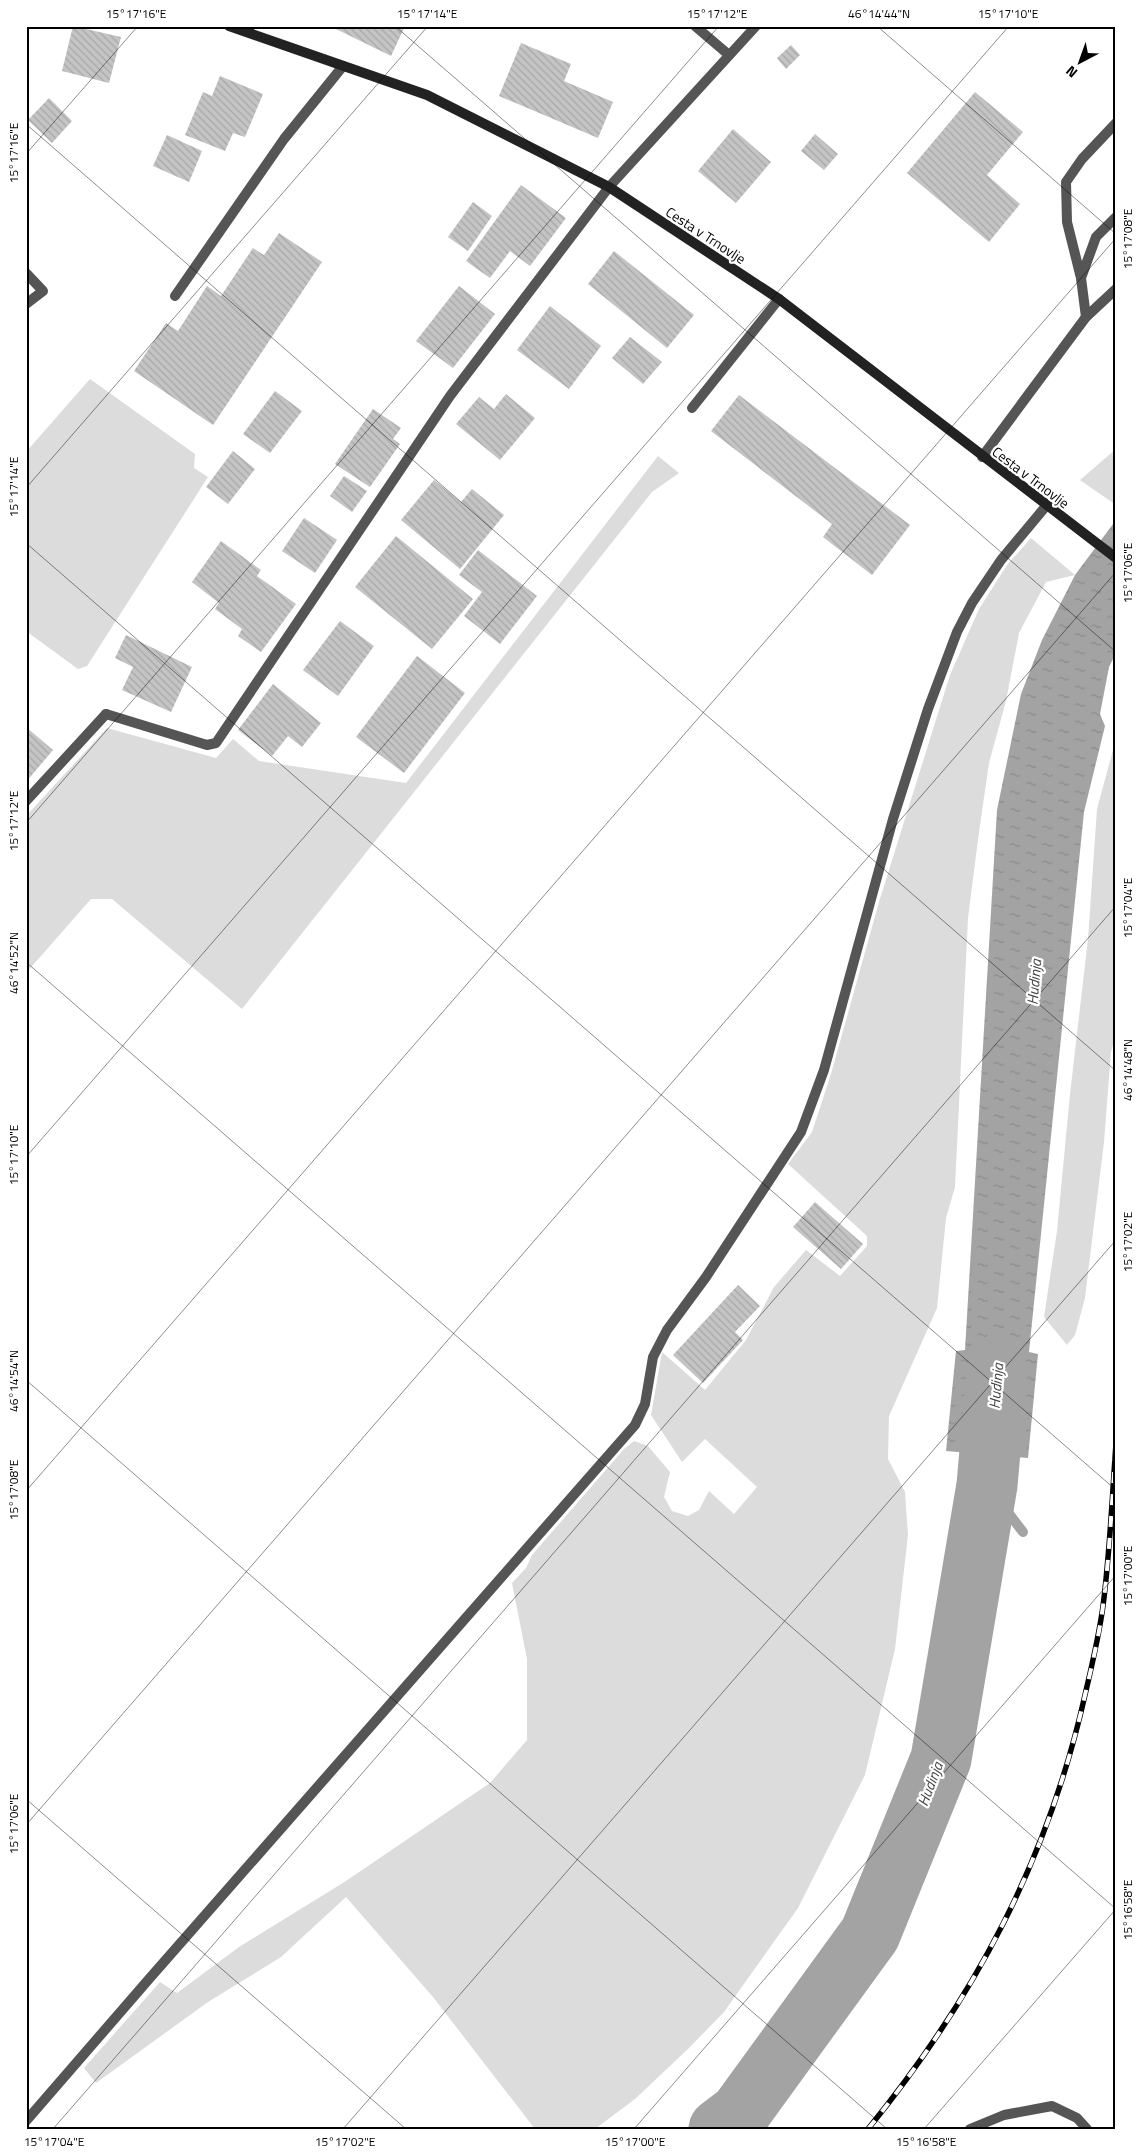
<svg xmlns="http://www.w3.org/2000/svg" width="1142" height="2155" font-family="'Titillium Web',sans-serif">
<defs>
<pattern id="water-ripples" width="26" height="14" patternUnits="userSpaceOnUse" patternTransform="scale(1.25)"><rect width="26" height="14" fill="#a3a3a3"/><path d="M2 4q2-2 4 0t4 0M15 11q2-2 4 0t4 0" fill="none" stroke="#8b8b8b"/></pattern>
<pattern id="building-back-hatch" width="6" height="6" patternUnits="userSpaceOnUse" patternTransform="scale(1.25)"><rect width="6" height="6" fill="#c4c4c4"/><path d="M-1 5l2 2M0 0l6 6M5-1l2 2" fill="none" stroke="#a7a7a7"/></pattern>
</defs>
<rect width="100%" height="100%" fill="#fff"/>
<g fill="#dcdcdc">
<polygon points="90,379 195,454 194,468 208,477 87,666 78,669 26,631 26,452"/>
<polygon points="1116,449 1116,505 1080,480"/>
<polygon points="658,456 679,473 652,492 242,1009 112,899 91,899 26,973 26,816 107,728 216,758 233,739 259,761 406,783"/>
<polygon points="1031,538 1075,575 1046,582 1019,633 1006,701 989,763 979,832 968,918 955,1187 946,1218 937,1308 889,1416 888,1459 905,1492 908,1535 895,1649 865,1775 798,1908 724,2012 689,2048 635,2099 595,2129 535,2129 433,1997 346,1897 281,1957 208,2002 96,2083 84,2068 160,1982 177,1993 239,1947 346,1881 490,1783 527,1740 527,1659 512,1583 526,1568 532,1555 624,1449 634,1441 648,1446 670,1472 664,1497 672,1511 688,1516 699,1510 709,1491 734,1514 757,1487 705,1439 682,1462 651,1415 662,1352 705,1390 746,1340 774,1287 806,1250 840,1276 867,1246 867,1236 788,1164 812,1132 831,1074 879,902 950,675 979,609 1007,565"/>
<polygon points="1116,739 1116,1033 1111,1052 1104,1142 1085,1298 1075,1335 1067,1345 1044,1317 1057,1231 1070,1094 1088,939 1097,809"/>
</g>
<polygon fill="url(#water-ripples)" points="1116,520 1116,653 1109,667 1100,714 1105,726 1084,812 1029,1352 1038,1354 1028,1458 946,1451 956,1351 965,1350 997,810 1021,694 1042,640 1075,575"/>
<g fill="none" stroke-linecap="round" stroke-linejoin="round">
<polyline stroke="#a3a3a3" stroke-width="10" points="987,1485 1023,1532"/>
<polyline stroke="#a3a3a3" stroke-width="61" points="719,2129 740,2113 870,1934 941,1759 987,1485 997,1371"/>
</g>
<g fill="url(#building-back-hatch)">
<polygon points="73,26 121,37 109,83 62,71"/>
<polygon points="335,26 405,26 391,56 334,28"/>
<polygon points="521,43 571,64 564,81 613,102 598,138 499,96"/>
<polygon points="791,45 800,55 786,69 777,58"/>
<polygon points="220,76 263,94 245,137 233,133 225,151 185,135 203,92 212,96"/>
<polygon points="975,92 1023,132 987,175 1020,204 989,242 907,173"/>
<polygon points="49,98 72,121 52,143 28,120"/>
<polygon points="733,129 771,162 736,203 698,171"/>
<polygon points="815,134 838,154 824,170 801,151"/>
<polygon points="167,135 202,151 189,182 153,166"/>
<polygon points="521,185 566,218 530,266 510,251 490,278 466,261"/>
<polygon points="473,202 492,216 468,251 448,237"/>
<polygon points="279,233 322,262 213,425 134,371 166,323 178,331 207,286 221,296 253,248 264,255"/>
<polygon points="614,251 694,315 667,348 588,284"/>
<polygon points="459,286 495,314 453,368 416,341"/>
<polygon points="550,306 601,346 569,389 517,350"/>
<polygon points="630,337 662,362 643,384 612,358"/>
<polygon points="275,391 302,411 270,453 243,434"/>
<polygon points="506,394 535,418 500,460 456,424 479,397 494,409"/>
<polygon points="739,395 910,525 872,575 823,537 832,524 711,431"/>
<polygon points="373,409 401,428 393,439 400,444 370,487 335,464"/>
<polygon points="233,451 255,469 228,504 206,487"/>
<polygon points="344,476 367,491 352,512 330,496"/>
<polygon points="434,480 461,502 472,489 504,515 460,569 401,520"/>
<polygon points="304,518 337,540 315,573 282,551"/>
<polygon points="396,536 473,599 432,649 355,587"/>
<polygon points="221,541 261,570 257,576 296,604 261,652 238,636 242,629 215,609 219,603 192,582"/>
<polygon points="478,550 537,596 500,644 464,616 482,592 459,575"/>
<polygon points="340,621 374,646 338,696 303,670"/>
<polygon points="126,635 192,667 171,712 122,690 133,667 115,658"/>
<polygon points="417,656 465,693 404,773 356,737"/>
<polygon points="273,684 321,723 302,747 288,736 272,756 238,730"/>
<polygon points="26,727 53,750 26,782"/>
<polygon points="815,1202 863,1244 841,1269 793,1227"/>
<polygon points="738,1285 760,1306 735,1332 743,1340 703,1383 673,1355"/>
</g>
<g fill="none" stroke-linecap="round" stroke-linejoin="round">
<g stroke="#555" stroke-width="10">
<polyline points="26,273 43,291 26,304"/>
<polyline points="1081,278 1067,222 1066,182 1082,159 1116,123"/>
<polyline points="175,296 284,139 343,66"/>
<polyline points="1086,317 1081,278 1096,237 1116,217"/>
<polyline points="692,408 779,299"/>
<polyline points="982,457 1086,317 1116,289"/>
<polyline points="26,801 106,714"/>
<polyline points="970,2129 1004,2115 1052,2106 1077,2118 1087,2129"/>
</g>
<g stroke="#555" stroke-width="10">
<polyline points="695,26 729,55"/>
<polyline points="106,714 207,745 216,743 450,396 609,187 756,26"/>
<polyline points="26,2121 149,1979 635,1425 645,1404 653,1357 667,1330 706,1277 801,1132 824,1070 893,819 928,709 957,632 972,603 1001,560 1046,506"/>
</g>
<polyline stroke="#222" stroke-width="10" points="229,26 427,95 609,187 779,299 1116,558"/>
<g stroke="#000" stroke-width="5.5">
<path id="rail" d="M868 2129C975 1997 1048 1860 1085 1695 1092 1665 1099 1636 1103 1606 1110 1552 1112 1498 1116 1444"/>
</g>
<use href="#rail" stroke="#fff" stroke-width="4" stroke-dasharray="11" stroke-linecap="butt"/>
</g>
<path fill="none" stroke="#000" stroke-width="1" stroke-opacity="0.45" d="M395 26 1116 652M877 26 1116 234M26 124 1116 1071M26 154 138 26M26 488 428 26M26 543 1116 1490M26 823 719 26M26 962 1116 1909M26 1157 1009 26M26 1380 887 2129M26 1491 1116 238M26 1799 406 2129M26 1825 1116 572M53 2129 1116 906M343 2129 1116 1240M634 2129 1116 1575M924 2129 1116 1909"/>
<g text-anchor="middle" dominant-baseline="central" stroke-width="4.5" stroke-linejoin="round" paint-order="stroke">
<g font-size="14" fill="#000" stroke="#fff">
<text transform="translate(706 235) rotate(33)">Cesta v Trnovlje</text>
<text transform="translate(1031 477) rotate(37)">Cesta v Trnovlje</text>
</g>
<g font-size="15" font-style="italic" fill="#444" stroke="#fff">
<text transform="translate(1034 982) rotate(-85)">Hudinja</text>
<text transform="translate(996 1386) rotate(-85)">Hudinja</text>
<text transform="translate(930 1784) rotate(-69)">Hudinja</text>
</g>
</g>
<rect width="1142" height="2155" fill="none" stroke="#ffffff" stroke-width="55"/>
<g transform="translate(1080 62) rotate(221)" stroke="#ffffff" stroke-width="4" paint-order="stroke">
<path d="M0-4L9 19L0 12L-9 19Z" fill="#000000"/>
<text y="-8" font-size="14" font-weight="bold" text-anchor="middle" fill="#000000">N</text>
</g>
<rect x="28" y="28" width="1086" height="2100" fill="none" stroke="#000" stroke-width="2"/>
<g font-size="12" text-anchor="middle" fill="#000">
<text x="136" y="18">15°17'16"E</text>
<text x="427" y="18">15°17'14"E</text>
<text x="717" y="18">15°17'12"E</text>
<text x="879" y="18">46°14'44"N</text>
<text x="1008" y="18">15°17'10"E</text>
<text transform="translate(14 153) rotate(-90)" y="4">15°17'16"E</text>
<text transform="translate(1128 239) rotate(-90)" y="4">15°17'08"E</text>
<text transform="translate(14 487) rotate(-90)" y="4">15°17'14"E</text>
<text transform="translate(1128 573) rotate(-90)" y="4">15°17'06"E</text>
<text transform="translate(14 821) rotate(-90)" y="4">15°17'12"E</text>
<text transform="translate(1128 908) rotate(-90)" y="4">15°17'04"E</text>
<text transform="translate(14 963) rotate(-90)" y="4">46°14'52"N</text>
<text transform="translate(1128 1070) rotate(-90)" y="4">46°14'48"N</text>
<text transform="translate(14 1155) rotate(-90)" y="4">15°17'10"E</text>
<text transform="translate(1128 1242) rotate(-90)" y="4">15°17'02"E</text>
<text transform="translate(14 1381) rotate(-90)" y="4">46°14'54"N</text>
<text transform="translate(14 1490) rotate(-90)" y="4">15°17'08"E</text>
<text transform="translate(1128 1576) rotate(-90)" y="4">15°17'00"E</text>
<text transform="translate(14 1824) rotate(-90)" y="4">15°17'06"E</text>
<text transform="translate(1128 1910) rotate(-90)" y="4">15°16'58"E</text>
<text x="54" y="2146">15°17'04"E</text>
<text x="345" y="2146">15°17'02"E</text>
<text x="635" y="2146">15°17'00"E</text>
<text x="926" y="2146">15°16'58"E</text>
</g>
</svg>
